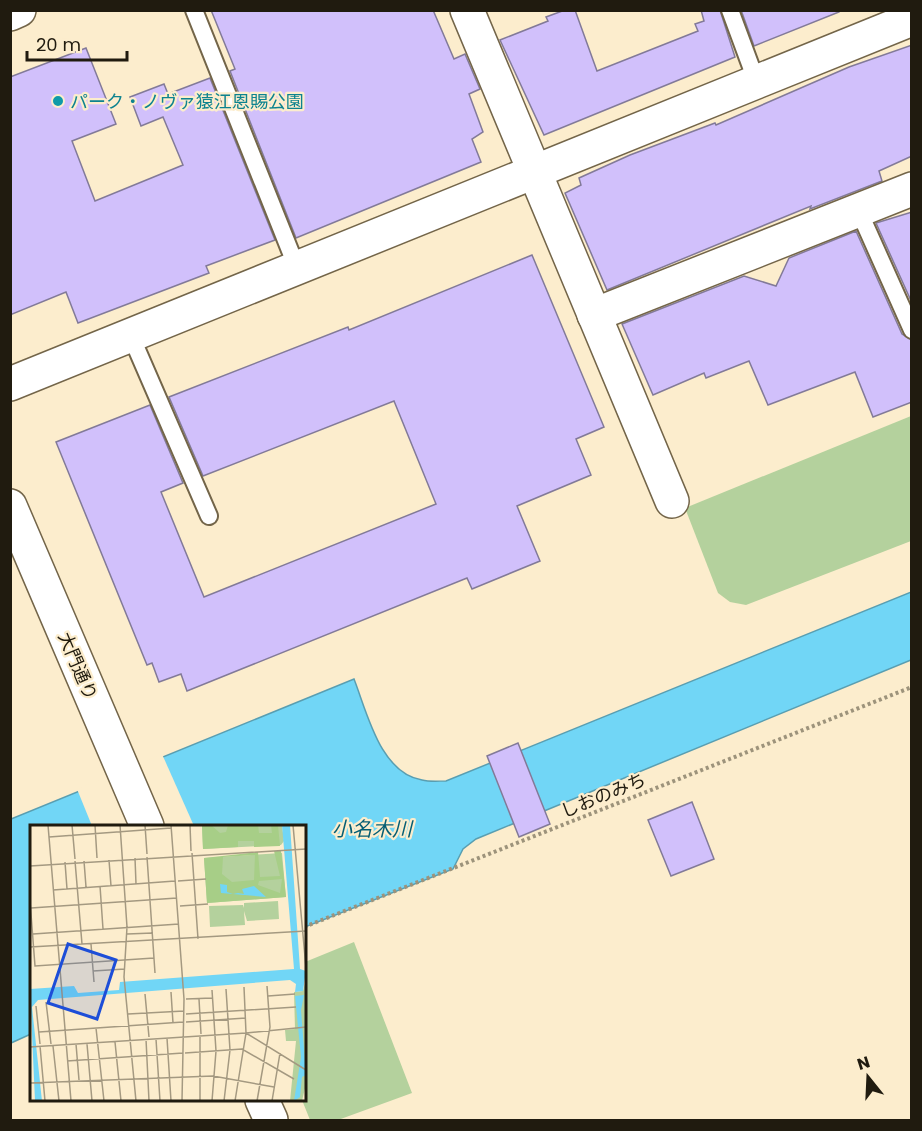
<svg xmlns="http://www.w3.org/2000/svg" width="922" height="1131" font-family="Poppins,'Noto Sans JP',sans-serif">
<rect width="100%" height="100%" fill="#fcedcd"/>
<g fill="#b4d19d">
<polygon points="911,416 911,541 746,605 730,602 718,593 685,508"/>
<polygon points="354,942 412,1093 338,1120 310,1120 302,1100 304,1100 305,962"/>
</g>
<path fill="#71d6f6" stroke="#599eb1" stroke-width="1.5" d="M911 592V660L476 839 463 849 453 869 305 927 304 826H32L31 1034 11 1043V819L354 679C367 712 380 773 422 780 430 782 438 781 446 781Z"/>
<polygon fill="#fcedcd" points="162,754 194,826 92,826 77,789"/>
<g fill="#d1c0fb" stroke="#827a98" stroke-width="1.5">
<polygon points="211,10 433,10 454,59 465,54 480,89 469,94 483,132 472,139 481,162 296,238 230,71 235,69"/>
<polygon points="565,10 575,10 597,71 698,31 695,24 704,21 701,10 720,10 735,57 544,135 500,40 548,21 546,17"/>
<polygon points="741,10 839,10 839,12 754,46"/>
<polygon points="912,45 912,156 879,171 882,181 810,209 811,206 607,290 565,193 581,185 579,178 630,155 715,123 716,125 849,67"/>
<polygon points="86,48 116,124 72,141 95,201 183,165 163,117 141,126 130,97 164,84 168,94 210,78 275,240 206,266 209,273 78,323 66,292 10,315 10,77"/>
<polygon points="912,212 912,303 876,223"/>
<polygon points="856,231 902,334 912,340 912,402 873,417 855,372 768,405 749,361 706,378 704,373 653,395 622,324 744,276 776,286 789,258"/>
<polygon points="532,255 604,427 576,439 591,475 517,506 540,561 472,589 467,578 187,691 181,674 159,682 152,663 147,665 56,442 150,405 183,483 161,492 204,597 436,504 394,401 203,476 169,397 348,327 349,330"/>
<polygon points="518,743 550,824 519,837 487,756"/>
<polygon points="692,802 714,859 671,876 648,820"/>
</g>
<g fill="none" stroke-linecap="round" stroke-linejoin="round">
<g stroke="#736549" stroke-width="20">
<g id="service">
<polyline points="194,10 297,268"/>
<polyline points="730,10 757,83"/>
<polyline points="858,209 912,330"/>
<polyline points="131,336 209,516"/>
</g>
</g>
<g stroke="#736549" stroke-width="36">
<g id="minor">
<polyline points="467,10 672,501"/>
<polyline points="594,315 912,189"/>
<polyline points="10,384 912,19"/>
</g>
</g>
<g stroke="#736549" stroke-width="36">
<g id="tertiary">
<polyline points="10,14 19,10"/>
<polyline points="10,506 147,826"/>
<polyline points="262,1100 271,1120"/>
</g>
</g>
<polyline stroke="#9d937b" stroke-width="4" stroke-dasharray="3 3" stroke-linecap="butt" points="304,927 912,687"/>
<use href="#service" stroke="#fff" stroke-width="16"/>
<use href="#minor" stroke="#fff" stroke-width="33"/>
<use href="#tertiary" stroke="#fff" stroke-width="33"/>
</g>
<circle fill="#0f9aa8" stroke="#fcedcd" stroke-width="2" cx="58" cy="101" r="6"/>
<g text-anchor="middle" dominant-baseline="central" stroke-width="4.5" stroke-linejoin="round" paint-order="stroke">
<g font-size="18" fill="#0d838f" stroke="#fcedcd" text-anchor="start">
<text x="70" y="101">パーク・ノヴァ猿江恩賜公園</text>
</g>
<g font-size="18" fill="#201b0f" stroke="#fcedcd">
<text transform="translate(78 666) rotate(67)">大門通り</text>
<text transform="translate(603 795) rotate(-22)">しおのみち</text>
</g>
<g font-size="20" font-style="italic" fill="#055e74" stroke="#fcedcd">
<text x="372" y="829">小名木川</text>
</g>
</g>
<g transform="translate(30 825)">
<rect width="276" height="276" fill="#fcedcd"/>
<path d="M172 0H252L254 16 251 20 173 24ZM252 28 256 72 177 78 174 33ZM248 76 249 94 217 96 214 86 215 100 180 102 179 81 213 80 214 83V78ZM276 155V259L272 276H260L266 216H256L255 205 265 204 264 167 273 166Z" fill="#b4d19d"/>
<path d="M172 0H181L190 8 196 7 198 0H228L229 8H242L241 0H248L250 21 224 22V16H208V22L173 24ZM244 26H251L256 72 177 78 174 33 228 27 230 52 250 51ZM225 30 224 55 202 57 192 49 193 32ZM252 54 250 68 228 60 229 56Z" fill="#a7ce87" fill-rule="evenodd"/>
<path d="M252 0H260L270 144 276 146 273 166 265 167 266 159 260 155 8 175 2 182 12 276H5L0 164 44 161 48 168 89 165 90 157 264 144ZM190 59 197 60V67L203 69 208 68 214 69 212 64 224 61 236 72 191 68ZM274 170 271 185 276 250 272 252 270 272 264 276 271 232 265 171Z" fill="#71d6f6"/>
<path fill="none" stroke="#a49981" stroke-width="1.5" d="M18 0 41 276M42 0 45 34M65 0 67 33M90 0 97 102 94 152 106 276M115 0 117 29M141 0 154 174 152 276M160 0 161 26M263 0 276 143M19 12 141 3M162 28 168 114M117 32 125 148M105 33 106 59M79 35 81 61M45 36 52 119M54 36 56 62M35 37 37 64M0 41 276 24M148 56 176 54M70 61 73 104M23 65 145 56M0 76 5 141 124 133M150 81 178 79M1 83 147 73M3 109 149 99M97 109 123 108M61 119 64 157M0 122 276 106M63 146 95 144M182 165 186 226 182 276M141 167 143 198M115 169 119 212M238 171 265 169M156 174 182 173M169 174 171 209M16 177 21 219M6 181 10 219M98 189 154 186M156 189 266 182M156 197 216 193M66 203 74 276M9 207 153 197M216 208 276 202M137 213 141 276M116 214 119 276M126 214 130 276M85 217 91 276M46 219 49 255M57 219 62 276M10 221 15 276M23 221 29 276M0 222 216 208 276 245M155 228 212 224 264 254M37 236 153 228M0 258 183 251 244 262M170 276V211M194 276 200 225 196 164M205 276 216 208 214 162M227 276 240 202 237 161M242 276 250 228"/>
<path fill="#1d4ed8" fill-opacity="0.15" stroke="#1d4ed8" stroke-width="3" d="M38 119 86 135 67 194 18 178Z"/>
<rect width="276" height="276" fill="none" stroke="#201b0f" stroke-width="3"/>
</g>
<rect width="922" height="1131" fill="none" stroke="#201b0f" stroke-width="24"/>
<g transform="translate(868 1077) rotate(342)" stroke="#fcedcd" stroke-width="4.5" paint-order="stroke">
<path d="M0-4.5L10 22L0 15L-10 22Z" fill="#201b0f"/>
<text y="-9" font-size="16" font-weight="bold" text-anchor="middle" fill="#201b0f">N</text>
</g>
<path d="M27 51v9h100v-9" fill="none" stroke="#201b0f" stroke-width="3"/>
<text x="36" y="51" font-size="18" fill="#201b0f" stroke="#fcedcd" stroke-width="4.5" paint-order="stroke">20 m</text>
</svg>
